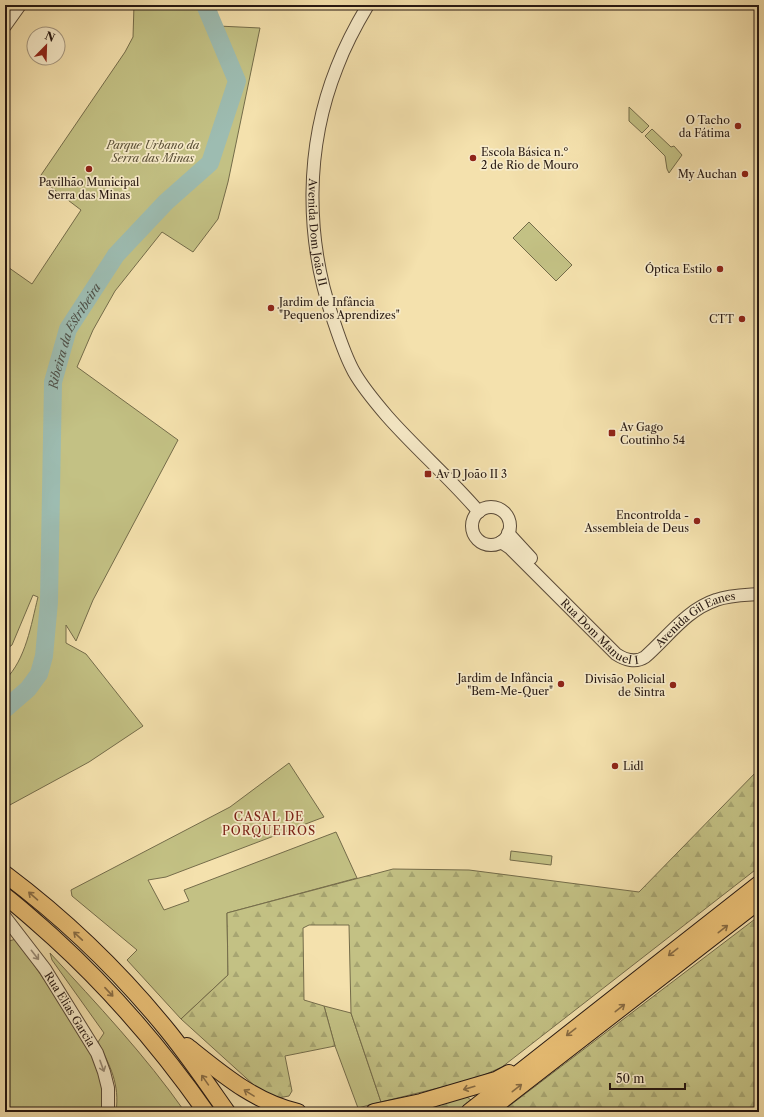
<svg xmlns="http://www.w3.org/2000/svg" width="764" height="1117" font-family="'Libre Caslon Text',serif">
<defs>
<pattern id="forest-firs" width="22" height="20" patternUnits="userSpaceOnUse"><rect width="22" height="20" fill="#c3c184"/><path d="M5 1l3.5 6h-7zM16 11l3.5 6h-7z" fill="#a7a571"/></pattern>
</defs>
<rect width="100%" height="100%" fill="#f4e1ad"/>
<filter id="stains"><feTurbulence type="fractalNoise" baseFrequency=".005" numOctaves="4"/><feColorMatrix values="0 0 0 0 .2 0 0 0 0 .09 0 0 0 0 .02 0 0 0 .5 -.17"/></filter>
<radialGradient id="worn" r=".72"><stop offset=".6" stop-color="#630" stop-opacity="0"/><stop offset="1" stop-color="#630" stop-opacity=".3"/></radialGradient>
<g fill="#c3c184" stroke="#746c4a">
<path d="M134 5H216L218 26 260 28 228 182 218 219 193 252 162 232 115 291 93 330 77 367 178 440 93 600 76 641 66 625V643L86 654 143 726 89 762 8 806 5 800V680C26 659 31 625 38 597L33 595 12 645 5 650V265L32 284 81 210 39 178 125 52 133 37Z"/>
<polygon points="629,107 649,126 642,133 629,121"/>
<polygon points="652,129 671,147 674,146 682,155 669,173 667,169 665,156 645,136"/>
<polygon points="529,222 572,265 556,281 513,238"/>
<polygon points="289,763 324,817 166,877 148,880 164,910 189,901 184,890 336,832 357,878 227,913 228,975 181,1019 127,960 137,950 72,896 71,890 230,807"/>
<polygon points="511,851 552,856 551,865 510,860"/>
<polygon points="16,939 76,1026 98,1062 102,1078 104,1112 5,1112 5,945 9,941"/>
<path d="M50 953C97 1004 145 1055 185 1112H116C120 1084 110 1066 98 1042L104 1033 52 960Z"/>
<polygon points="324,1006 351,1013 381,1102 358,1108 335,1046"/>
</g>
<g fill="url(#forest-firs)" stroke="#746c4a">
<polygon points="759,769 759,867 502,1067 475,1079 381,1102 351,1013 349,925 309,925 303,928 304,1000 324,1006 335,1046 285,1056 292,1091 289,1096 278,1098 256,1087 181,1019 228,975 227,913 393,869 469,870 639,892"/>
<polygon points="759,916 759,1112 503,1112 504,1110"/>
<polygon points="464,1095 474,1102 462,1112 399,1112"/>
</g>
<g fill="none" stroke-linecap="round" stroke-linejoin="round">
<path stroke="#9dbcb1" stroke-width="18" id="s1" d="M5 709 28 689 39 674 44 656 49 602 53 382 68 329 116 255 166 202 210 163 237 81 205 5"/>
<g stroke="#594a38" stroke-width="14">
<g id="tertiary">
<path id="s2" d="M368 5C356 25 345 46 337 67 305 147 305 238 333 319 339 337 345 356 354 372 363 388 375 402 387 416 416 449 450 478 479 512"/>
<polyline points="5,26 20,5"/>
<circle cx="491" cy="526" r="19"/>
<polyline points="508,533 531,558"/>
<path id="s3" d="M501 542 510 548 616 654C625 660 636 663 645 657 668 637 686 610 716 600 729 595 745 595 759 594"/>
<path id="s4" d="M5 917 45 969 97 1053 104 1072 108 1088V1112"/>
</g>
</g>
<g stroke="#251711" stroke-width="18">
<g id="trunk">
<path d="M5 874C65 919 121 973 168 1031 189 1057 208 1085 227 1112"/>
<path d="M5 896C22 909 38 924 54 938 111 990 161 1048 206 1112"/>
<path d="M187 1046C221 1073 254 1102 298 1112"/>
<polyline points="374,1112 421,1102 496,1080 509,1073"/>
<polyline points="469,1112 759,884"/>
<polyline points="487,1112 759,901"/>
</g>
</g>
<use href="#tertiary" stroke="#f8ecca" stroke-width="12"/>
<use href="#trunk" stroke="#eac076" stroke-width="16"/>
</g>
<defs><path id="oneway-shaft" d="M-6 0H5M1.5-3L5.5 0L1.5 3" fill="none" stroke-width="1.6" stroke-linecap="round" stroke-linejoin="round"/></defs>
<g stroke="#886c44">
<use href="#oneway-shaft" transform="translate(33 896) rotate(-139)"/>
<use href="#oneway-shaft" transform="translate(723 929) rotate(-38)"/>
<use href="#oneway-shaft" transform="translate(78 936) rotate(-137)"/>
<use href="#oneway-shaft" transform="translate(673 952) rotate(142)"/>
<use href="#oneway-shaft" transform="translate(109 992) rotate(47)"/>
<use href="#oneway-shaft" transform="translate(620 1008) rotate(-38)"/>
<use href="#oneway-shaft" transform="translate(571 1032) rotate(142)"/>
<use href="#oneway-shaft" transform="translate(205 1080) rotate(-125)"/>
<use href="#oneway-shaft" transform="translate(469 1088) rotate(164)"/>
<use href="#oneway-shaft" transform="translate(517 1088) rotate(-38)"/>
<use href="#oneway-shaft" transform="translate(249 1093) rotate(-148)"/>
</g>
<g stroke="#998c77">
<use href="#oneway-shaft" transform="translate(35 955) rotate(52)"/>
<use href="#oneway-shaft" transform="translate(102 1066) rotate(70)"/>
</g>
<g fill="#8f2418" stroke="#f8ecca" stroke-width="1.5">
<circle cx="738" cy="126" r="4"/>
<circle cx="473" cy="158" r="4"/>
<circle cx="89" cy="169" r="4"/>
<circle cx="745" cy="174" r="4"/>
<circle cx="720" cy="269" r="4"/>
<circle cx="271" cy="308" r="4"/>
<circle cx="742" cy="319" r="4"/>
<rect x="608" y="429" width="8" height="8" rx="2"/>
<rect x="424" y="470" width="8" height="8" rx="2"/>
<circle cx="697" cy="521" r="4"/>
<circle cx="561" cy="684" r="4"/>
<circle cx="673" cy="685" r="4"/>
<circle cx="615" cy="766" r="4"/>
</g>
<g text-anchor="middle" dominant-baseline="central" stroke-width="3.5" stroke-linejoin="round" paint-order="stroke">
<g font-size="11" fill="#251711" stroke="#f8ecca" text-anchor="end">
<text x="730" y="120">O Tacho<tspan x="730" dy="13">da Fátima</tspan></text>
<text x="481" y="152" text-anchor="start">Escola Básica n.º<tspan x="481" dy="13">2 de Rio de Mouro</tspan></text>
<text x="737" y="174">My Auchan</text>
<text x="89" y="182" text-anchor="middle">Pavilhão Municipal<tspan x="89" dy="13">Serra das Minas</tspan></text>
<text x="712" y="269">Óptica Estilo</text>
<text x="279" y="302" text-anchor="start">Jardim de Infância<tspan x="279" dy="13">"Pequenos Aprendizes"</tspan></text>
<text x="734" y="319">CTT</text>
<text x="620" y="427" text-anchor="start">Av Gago<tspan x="620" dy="13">Coutinho 54</tspan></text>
<text x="436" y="474" text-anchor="start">Av D João II 3</text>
<text x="689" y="515">EncontroIda -<tspan x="689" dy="13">Assembleia de Deus</tspan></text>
<text x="553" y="678">Jardim de Infância<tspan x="553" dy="13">"Bem-Me-Quer"</tspan></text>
<text x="665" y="679">Divisão Policial<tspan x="665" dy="13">de Sintra</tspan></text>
<text x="623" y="766" text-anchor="start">Lidl</text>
</g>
<g font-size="11" font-style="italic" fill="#5c5239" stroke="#f8ecca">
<text x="153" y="145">Parque Urbano da<tspan x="153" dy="13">Serra das Minas</tspan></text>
</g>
<g font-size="11" fill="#251711" stroke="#f8ecca">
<text stroke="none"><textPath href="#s2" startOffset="238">Avenida Dom João II</textPath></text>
<text stroke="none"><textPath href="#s3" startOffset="256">Avenida Gil Eanes</textPath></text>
<text stroke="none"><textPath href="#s3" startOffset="135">Rua Dom Manuel I</textPath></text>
<text stroke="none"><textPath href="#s4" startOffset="113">Rua Elias Garcia</textPath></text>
</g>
<g font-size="12" font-style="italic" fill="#4f5149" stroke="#f8ecca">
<text stroke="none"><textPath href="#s1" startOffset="393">Ribeira da Estribeira</textPath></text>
</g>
<g font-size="12" letter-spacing="1" fill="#7a1f14" stroke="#f8ecca">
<text x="269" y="816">CASAL DE<tspan x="269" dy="14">PORQUEIROS</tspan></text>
</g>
</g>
<rect width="764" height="1117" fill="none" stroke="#f4e1ad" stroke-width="20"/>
<rect x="6" y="6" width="752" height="1105" fill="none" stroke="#251711" stroke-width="2"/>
<rect x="10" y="10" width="744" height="1097" fill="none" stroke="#251711"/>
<g transform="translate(46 46) rotate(23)"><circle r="19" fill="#f8ecca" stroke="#a49780"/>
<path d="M0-3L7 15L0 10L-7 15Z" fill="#8f2418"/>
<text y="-6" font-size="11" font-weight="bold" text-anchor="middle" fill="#251711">N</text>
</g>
<path d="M610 1083v6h75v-6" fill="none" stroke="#251711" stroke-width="2"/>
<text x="616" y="1083" font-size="12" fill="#251711" stroke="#f8ecca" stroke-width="3" paint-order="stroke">50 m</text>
<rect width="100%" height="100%" filter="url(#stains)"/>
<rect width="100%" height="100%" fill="url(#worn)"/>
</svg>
